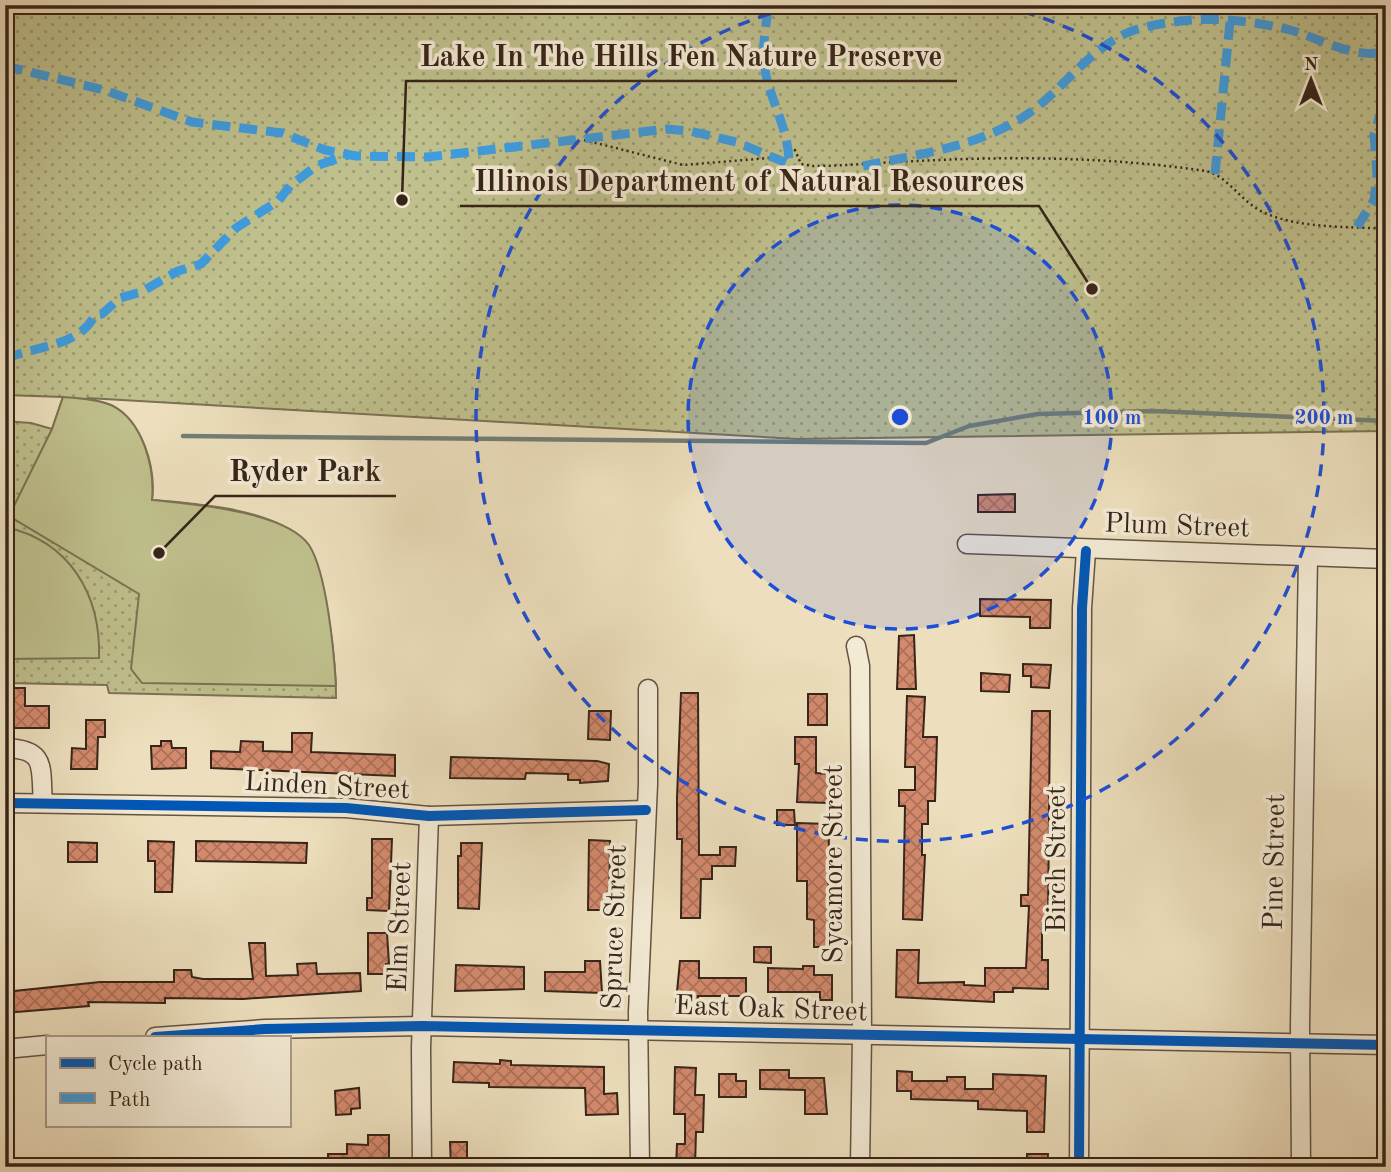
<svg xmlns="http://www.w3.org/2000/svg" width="1391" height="1172" font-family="'Old Standard TT',serif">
<defs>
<pattern id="green-dots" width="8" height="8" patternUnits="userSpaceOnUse" patternTransform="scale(1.75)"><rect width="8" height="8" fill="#bfc08d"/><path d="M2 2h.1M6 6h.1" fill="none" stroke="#9c9c72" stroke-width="1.8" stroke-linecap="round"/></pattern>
<pattern id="building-cross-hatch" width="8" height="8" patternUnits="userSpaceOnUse" patternTransform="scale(1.75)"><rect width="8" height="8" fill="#d48a6d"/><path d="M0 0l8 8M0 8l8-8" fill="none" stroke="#ad7159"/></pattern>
</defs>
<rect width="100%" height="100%" fill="#eddfbd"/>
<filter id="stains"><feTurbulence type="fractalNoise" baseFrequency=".00286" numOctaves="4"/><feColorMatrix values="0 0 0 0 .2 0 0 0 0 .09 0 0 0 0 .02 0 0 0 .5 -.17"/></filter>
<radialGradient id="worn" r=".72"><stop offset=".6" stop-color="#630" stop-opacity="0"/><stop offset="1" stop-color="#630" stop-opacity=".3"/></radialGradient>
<path fill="url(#green-dots)" stroke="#7b7253" stroke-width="2" d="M5 5H1386V431L797 439 87 398C93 401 105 402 113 406 143 423 156 468 152 500 197 504 271 508 305 541 326 562 336 666 336 698L109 693 107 685 5 683V421L31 423 52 429 63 397 5 395Z"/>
<g fill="#bfc08d" stroke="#7b7253" stroke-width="2">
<path d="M63 397C78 398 97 399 111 405 143 420 155 468 152 500 191 504 285 511 309 545 327 573 334 652 336 686L142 683 131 669 139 594 9 516 52 429Z"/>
<path d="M5 527C70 541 101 595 99 658L5 659Z"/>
</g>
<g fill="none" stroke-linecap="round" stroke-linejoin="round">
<polyline stroke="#727f75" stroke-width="4.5" points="183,436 926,443 969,426 1038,414 1153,411 1386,421"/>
</g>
<g fill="url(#building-cross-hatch)" stroke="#372419" stroke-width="2">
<polygon points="1015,494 1015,512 978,512 978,495"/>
<polygon points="980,599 1051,600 1050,628 1030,628 1030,617 980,616"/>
<polygon points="914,635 916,689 897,689 899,636"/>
<polygon points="1023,664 1051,665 1049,688 1031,687 1031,676 1023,676"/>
<polygon points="981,673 1010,675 1009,692 981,691"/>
<polygon points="5,688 25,688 25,706 49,706 49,728 5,728"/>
<polygon points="681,693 698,693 699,855 720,855 720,847 736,847 735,866 712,866 712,879 701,879 700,918 681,918 682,839 677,839 677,798"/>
<rect x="808" y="694" width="19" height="31"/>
<polygon points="907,696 925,697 923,737 937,737 935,801 928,801 928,824 922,824 922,855 925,855 922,920 903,919 905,806 899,806 899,790 915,790 915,767 905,767"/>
<polygon points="589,711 611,711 610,740 588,739"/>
<polygon points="1032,711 1050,711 1048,924 1042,923 1042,960 1048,960 1048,989 1013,988 1013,992 994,992 994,1002 896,997 897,950 919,950 918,983 964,982 964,985 985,986 985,968 1026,968 1029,906 1021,906 1021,895 1028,895"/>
<polygon points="86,720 105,720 105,737 98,737 97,769 71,769 72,748 86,749"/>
<polygon points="292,733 312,733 311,752 395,755 395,776 211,768 211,751 240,752 241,741 263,742 263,751 292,752"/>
<polygon points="795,737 816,737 816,773 831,774 829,803 797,802 799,764 795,764"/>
<polygon points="161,741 171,741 172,748 186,748 186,768 152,769 151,746 161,746"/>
<polygon points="451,757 597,761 609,764 608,781 580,783 580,780 568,780 568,774 526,773 525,779 450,778"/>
<polygon points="777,810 794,810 795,825 777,825"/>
<polygon points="797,823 829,824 828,929 833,929 833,947 814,947 814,920 807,919 807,881 797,881"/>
<polygon points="372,839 392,839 389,911 367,910 367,898 372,898"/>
<polygon points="589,840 610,841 609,910 588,910"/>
<polygon points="148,841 174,842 172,892 155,892 155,861 148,861"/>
<polygon points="196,841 307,843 306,863 196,861"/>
<polygon points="68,842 97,843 97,862 68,862"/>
<polygon points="461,843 482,843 479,909 458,908 458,856 461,856"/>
<polygon points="368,933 387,933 389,964 386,964 386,974 368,974"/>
<polygon points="249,943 265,943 266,976 298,975 297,964 316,963 317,974 360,973 361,991 243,999 165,998 165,1003 88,1002 89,1006 5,1013 5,992 100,982 174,982 174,970 191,970 192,977 203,979 253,979"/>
<polygon points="754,947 771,947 771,963 754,962"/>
<polygon points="585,961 600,961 602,993 545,991 545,972 585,972"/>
<polygon points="680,961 699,961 699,978 746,978 746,996 698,996 698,1003 676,1002"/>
<polygon points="456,965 524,967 524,989 455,991"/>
<polygon points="803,966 814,966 814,975 832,975 832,1000 820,1000 820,992 768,992 768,968 803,969"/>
<polygon points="500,1060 511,1061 511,1065 604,1067 604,1094 617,1093 618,1114 586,1115 585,1088 489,1087 489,1083 453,1082 454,1062 500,1064"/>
<polygon points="675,1067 696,1068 695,1095 704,1095 703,1132 696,1132 695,1167 676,1167 677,1144 685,1144 685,1114 674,1114"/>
<polygon points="760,1070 789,1070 789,1078 824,1078 827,1114 805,1114 805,1090 760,1089"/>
<polygon points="897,1071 912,1072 912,1081 947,1081 947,1077 965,1077 965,1089 993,1089 993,1074 1046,1076 1044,1132 1027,1132 1027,1111 978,1109 978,1101 911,1099 911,1091 897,1091"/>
<polygon points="719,1074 736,1074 736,1081 746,1081 746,1097 719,1097"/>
<polygon points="359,1088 360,1108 351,1109 351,1114 336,1115 335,1091"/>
<polygon points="368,1135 389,1135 389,1167 328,1167 328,1154 347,1154 347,1144 368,1145"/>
<polygon points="450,1142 467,1142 467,1167 451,1167"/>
<polygon points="1027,1154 1048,1154 1047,1167 1027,1167"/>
</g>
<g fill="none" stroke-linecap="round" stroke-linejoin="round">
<g stroke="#645342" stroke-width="21">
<g id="minor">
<polyline points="967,544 1386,559"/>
<polyline points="856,646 860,666 862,1035 860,1167"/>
<path d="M5 748C48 749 40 768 43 803"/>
<polyline points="5,803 346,808 429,816 646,810"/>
<polyline points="155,1037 265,1029 422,1026 1386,1045"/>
<polyline points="5,1049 47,1045"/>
<polyline points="422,1167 421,1048 429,816"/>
<polyline points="640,1167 638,1012 648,784 648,689"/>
<polyline points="1079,1167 1082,608 1086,551"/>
<polyline points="1301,1167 1300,1026 1308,557"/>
</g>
</g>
<g stroke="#372419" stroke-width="2.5" stroke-dasharray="2 3.5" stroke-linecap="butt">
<polyline points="584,140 683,165 769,158"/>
<path d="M789 148 795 150 801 164 812 166C847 166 882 162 918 161 1012 156 1112 157 1205 171 1228 175 1241 203 1265 213 1301 229 1347 226 1386 229"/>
</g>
<use href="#minor" stroke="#f3ead4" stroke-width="18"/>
<g stroke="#3e9cdf" stroke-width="9" stroke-dasharray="18 9" stroke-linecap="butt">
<path d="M5 66 104 90 192 122 282 133 325 150 356 156 428 157 667 129 690 131 736 142 789 164C789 131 773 106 766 75 761 50 765 30 769 5"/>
<path d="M863 166C914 155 969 148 1015 122 1057 99 1084 52 1127 33 1140 27 1159 24 1174 22 1210 16 1254 21 1290 30 1314 36 1362 63 1386 50"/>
<polyline points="1215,174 1230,22"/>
<polyline points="1357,227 1374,200 1377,174 1374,134 1386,97"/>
<path d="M5 359C36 345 78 348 95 315L102 314 120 298 141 292 178 271 201 264 236 228 278 201 290 186 316 166 348 155"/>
</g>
<g stroke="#f3ead4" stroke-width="15">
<g id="cycleway">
<polyline points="5,803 346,808 429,816 646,810"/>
<polyline points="155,1037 265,1029 422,1026 1386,1045"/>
<polyline points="1079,1167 1082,608 1086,551"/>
</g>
</g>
<use href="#cycleway" stroke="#0057b8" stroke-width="10"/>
</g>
<circle cx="900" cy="417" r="212" fill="#1d4ed8" fill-opacity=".12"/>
<g fill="none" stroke="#1d4ed8" stroke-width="3.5" stroke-dasharray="12 9">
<circle cx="900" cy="417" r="212"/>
<path d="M1003 6A424 424 0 1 1 797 6"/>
</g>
<g text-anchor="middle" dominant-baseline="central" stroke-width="7" stroke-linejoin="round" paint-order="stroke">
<g font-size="28" fill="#372419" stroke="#f3ead4">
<text transform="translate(1177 527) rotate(2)">Plum Street</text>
<text transform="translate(327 787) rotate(3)">Linden Street</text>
<text transform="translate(1058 859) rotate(-90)">Birch Street</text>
<text transform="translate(1276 862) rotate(-89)">Pine Street</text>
<text transform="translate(835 864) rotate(-90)">Sycamore Street</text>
<text transform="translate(401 927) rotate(-88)">Elm Street</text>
<text transform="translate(616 927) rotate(-88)">Spruce Street</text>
<text transform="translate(771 1010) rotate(2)">East Oak Street</text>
</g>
</g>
<circle cx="900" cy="417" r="10" fill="#1d4ed8" stroke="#f3ead4" stroke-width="3.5"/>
<g font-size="21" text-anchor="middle" font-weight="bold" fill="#1d4ed8" stroke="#f3ead4" stroke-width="7" stroke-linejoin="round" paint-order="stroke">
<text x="1112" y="424">100 m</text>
<text x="1324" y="424">200 m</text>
</g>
<path fill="none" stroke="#372419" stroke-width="2.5" d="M402 200L406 81H957M1092 289L1039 206H460M159 553L215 496H396"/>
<g fill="#372419" stroke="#f3ead4" stroke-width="2.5">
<circle cx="402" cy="200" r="7"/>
<circle cx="1092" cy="289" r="7"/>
<circle cx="159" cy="553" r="7"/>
</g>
<g font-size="30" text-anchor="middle" font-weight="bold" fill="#372419" stroke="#f3ead4" stroke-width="7" stroke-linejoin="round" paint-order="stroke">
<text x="681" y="66">Lake In The Hills Fen Nature Preserve</text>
<text x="749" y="191">Illinois Department of Natural Resources</text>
<text x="305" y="481">Ryder Park</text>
</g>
<rect width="1391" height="1172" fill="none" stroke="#eddfbd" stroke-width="28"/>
<rect x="7" y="7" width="1377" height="1158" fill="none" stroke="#372419" stroke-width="3.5"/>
<rect x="14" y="14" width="1363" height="1144" fill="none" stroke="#372419" stroke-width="2"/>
<rect x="46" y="1036" width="245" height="91" fill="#f3ead4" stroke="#a89b89" stroke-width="2"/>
<rect x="60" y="1058" width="35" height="10" fill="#0057b8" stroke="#a89b89" stroke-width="2"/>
<text x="108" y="1070" font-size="21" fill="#372419">Cycle path</text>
<rect x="60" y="1093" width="35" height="10" fill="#3e9cdf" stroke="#a89b89" stroke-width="2"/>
<text x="108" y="1106" font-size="21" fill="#372419">Path</text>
<g transform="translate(1311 80)" stroke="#f3ead4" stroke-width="5" paint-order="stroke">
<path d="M0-5L12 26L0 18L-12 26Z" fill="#372419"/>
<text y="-10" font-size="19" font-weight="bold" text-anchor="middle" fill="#372419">N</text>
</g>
<rect width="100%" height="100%" filter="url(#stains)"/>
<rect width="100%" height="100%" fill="url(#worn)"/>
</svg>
